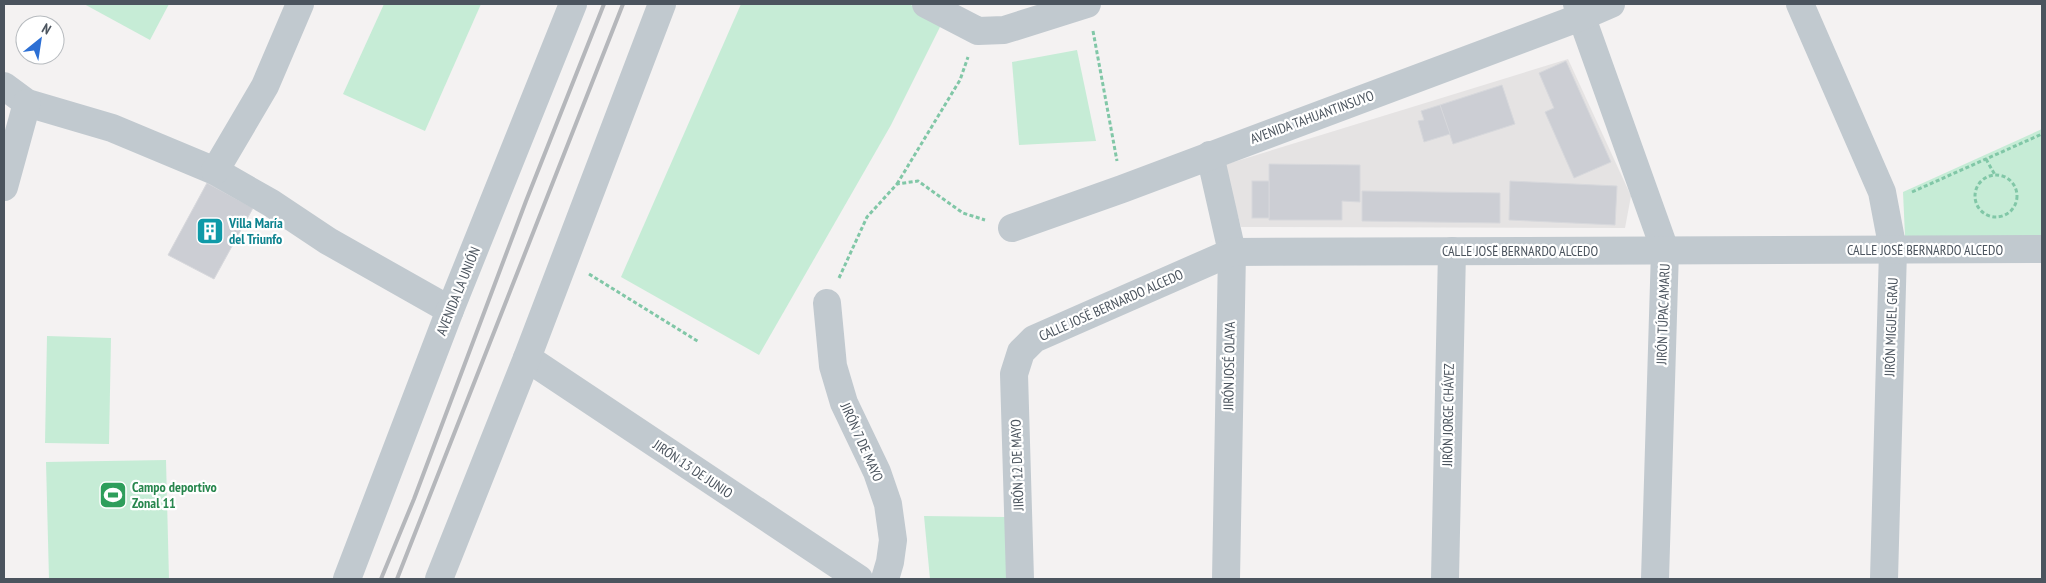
<svg xmlns="http://www.w3.org/2000/svg" width="2046" height="583" font-family="'PT Sans Narrow',sans-serif">
<rect width="100%" height="100%" fill="#f4f2f2"/>
<polygon fill="#e5e3e3" points="1568,59 1631,196 1625,228 1241,227 1224,165"/>
<g fill="#c6ecd6">
<polygon points="84,4 169,4 150,40"/>
<polygon points="384,4 481,4 425,131 343,94"/>
<polygon points="741,4 909,4 943,21 891,125 759,355 621,277"/>
<polygon points="1077,50 1096,141 1019,145 1012,62"/>
<polygon points="2042,129 2042,236 1905,236 1903,192"/>
<polygon points="47,336 111,338 109,444 45,443"/>
<polygon points="166,460 169,579 49,579 46,462"/>
<polygon points="924,516 1005,517 1007,579 930,579"/>
</g>
<g fill="#ccced4" stroke="#d7d8dc">
<polygon points="1566,61 1611,162 1574,178 1545,112 1554,108 1539,73"/>
<polygon points="1502,85 1515,124 1453,144 1440,105"/>
<polygon points="1440,105 1450,134 1424,142 1418,121 1424,120 1421,111"/>
<polygon points="1269,164 1360,165 1360,202 1342,201 1342,220 1269,220"/>
<rect x="1252" y="181" width="17" height="37"/>
<polygon points="1510,181 1617,186 1615,225 1509,220"/>
<polygon points="207,183 253,208 214,279 168,255"/>
<polygon points="1362,191 1500,193 1500,223 1362,221"/>
</g>
<g fill="none" stroke-linecap="round" stroke-linejoin="round">
<g stroke="#81c7a7" stroke-width="3" stroke-dasharray="4 2.5" stroke-linecap="butt">
<polyline points="1093,31 1117,161"/>
<polyline points="1986,159 1995,175"/>
<circle cx="1996" cy="196" r="21"/>
<polyline points="897,184 960,80 968,57"/>
<polyline points="1912,192 2042,134"/>
<polyline points="589,274 699,342"/>
<polyline points="839,278 867,217 897,184 918,181 963,213 985,220"/>
</g>
<g stroke="#c1c9cf" stroke-width="28">
<polyline points="926,4 978,31 1004,30 1087,4"/>
<polyline points="1577,4 1665,250 1655,579"/>
<polyline points="1800,4 1882,192 1893,250 1884,579"/>
<polyline points="4,86 27,103 112,128 215,171 271,203 328,241 450,310"/>
<polyline points="1210,155 1232,252 1226,579"/>
<polyline points="215,171 265,86 300,4"/>
<polyline points="4,187 27,103"/>
<polyline points="1012,228 1122,189 1581,17 1611,4"/>
<polyline points="827,303 833,366 844,403 877,472 888,504 893,540 890,562 885,579"/>
<polyline points="527,358 859,579"/>
<polyline points="1020,579 1014,374 1021,352 1034,339 1232,252 2042,249"/>
<polyline points="1445,579 1452,251"/>
</g>
<g stroke="#c1c9cf" stroke-width="28">
<polyline points="347,579 450,310 573,4"/>
<polyline points="439,579 527,358 662,4"/>
</g>
<g stroke="#b5b7bb" stroke-width="4">
<polyline points="381,579 414,499 526,201 604,4"/>
<polyline points="397,579 623,4"/>
</g>
</g>
<defs>
<g id="building-square" transform="scale(1.4375)"><rect x="-9" y="-9" width="18" height="18" rx="4" fill="#0f9aa8" stroke="#fff"/><path d="M-4-6H4V6H1V3H-1V6H-4ZM-2.5-4.3h1.7v1.8h-1.7ZM.8-4.3h1.7v1.8H.8ZM-2.5-1h1.7V.8h-1.7ZM.8-1h1.7V.8H.8Z" fill="#fff"/></g>
<g id="stadium-square" transform="scale(1.4375)"><rect x="-9" y="-9" width="18" height="18" rx="4" fill="#2e9e5b" stroke="#fff"/><path d="M0-5a6.5 5 0 1 0 0 10a6.5 5 0 1 0 0-10ZM-3.5-1.8h7v3.6h-7Z" fill="#fff"/></g>
</defs>
<g fill-rule="evenodd">
<use href="#building-square" x="210" y="231"/>
<use href="#stadium-square" x="113" y="495"/>
</g>
<g text-anchor="middle" dominant-baseline="central" stroke-width="4.5" stroke-linejoin="round" paint-order="stroke">
<g font-size="14" fill="#4b545e" stroke="#fff">
<text transform="translate(1312 117) rotate(-20)">AVENIDA TAHUANTINSUYO</text>
<text x="1925" y="250">CALLE JOSË BERNARDO ALCEDO</text>
<text x="1520" y="251">CALLE JOSË BERNARDO ALCEDO</text>
<text transform="translate(458 291) rotate(-68)">AVENIDA LA UNIÓN</text>
<text transform="translate(1111 305) rotate(-24)">CALLE JOSË BERNARDO ALCEDO</text>
<text transform="translate(1663 314) rotate(-88)">JIRÓN TÚPAC AMARU</text>
<text transform="translate(1891 327) rotate(-88)">JIRÓN MIGUEL GRAU</text>
<text transform="translate(1229 366) rotate(-89)">JIRÓN JOSÉ OLAYA</text>
<text transform="translate(1448 415) rotate(-89)">JIRÓN JORGE CHÁVEZ</text>
<text transform="translate(862 442) rotate(66)">JIRÓN 7 DE MAYO</text>
<text transform="translate(1017 465) rotate(-92)">JIRÓN 12 DE MAYO</text>
<text transform="translate(693 469) rotate(34)">JIRÓN 13 DE JUNIO</text>
</g>
<g font-size="14" font-weight="bold" fill="#0d838f" stroke="#fff" text-anchor="start">
<text x="229" y="223">Villa María<tspan x="229" dy="16">del Triunfo</tspan></text>
</g>
<g font-size="14" font-weight="bold" fill="#27864d" stroke="#fff" text-anchor="start">
<text x="132" y="487">Campo deportivo<tspan x="132" dy="16">Zonal 11</tspan></text>
</g>
</g>
<rect width="2046" height="583" fill="none" stroke="#4b545e" stroke-width="10"/>
<g transform="translate(40 40) rotate(30)"><circle r="24" fill="#ffffff" stroke="#b7bbbf"/>
<path d="M0-4L9 19L0 12L-9 19Z" fill="#2c6fd4"/>
<text y="-8" font-size="14" font-weight="bold" text-anchor="middle" fill="#4b545e">N</text>
</g>
</svg>
